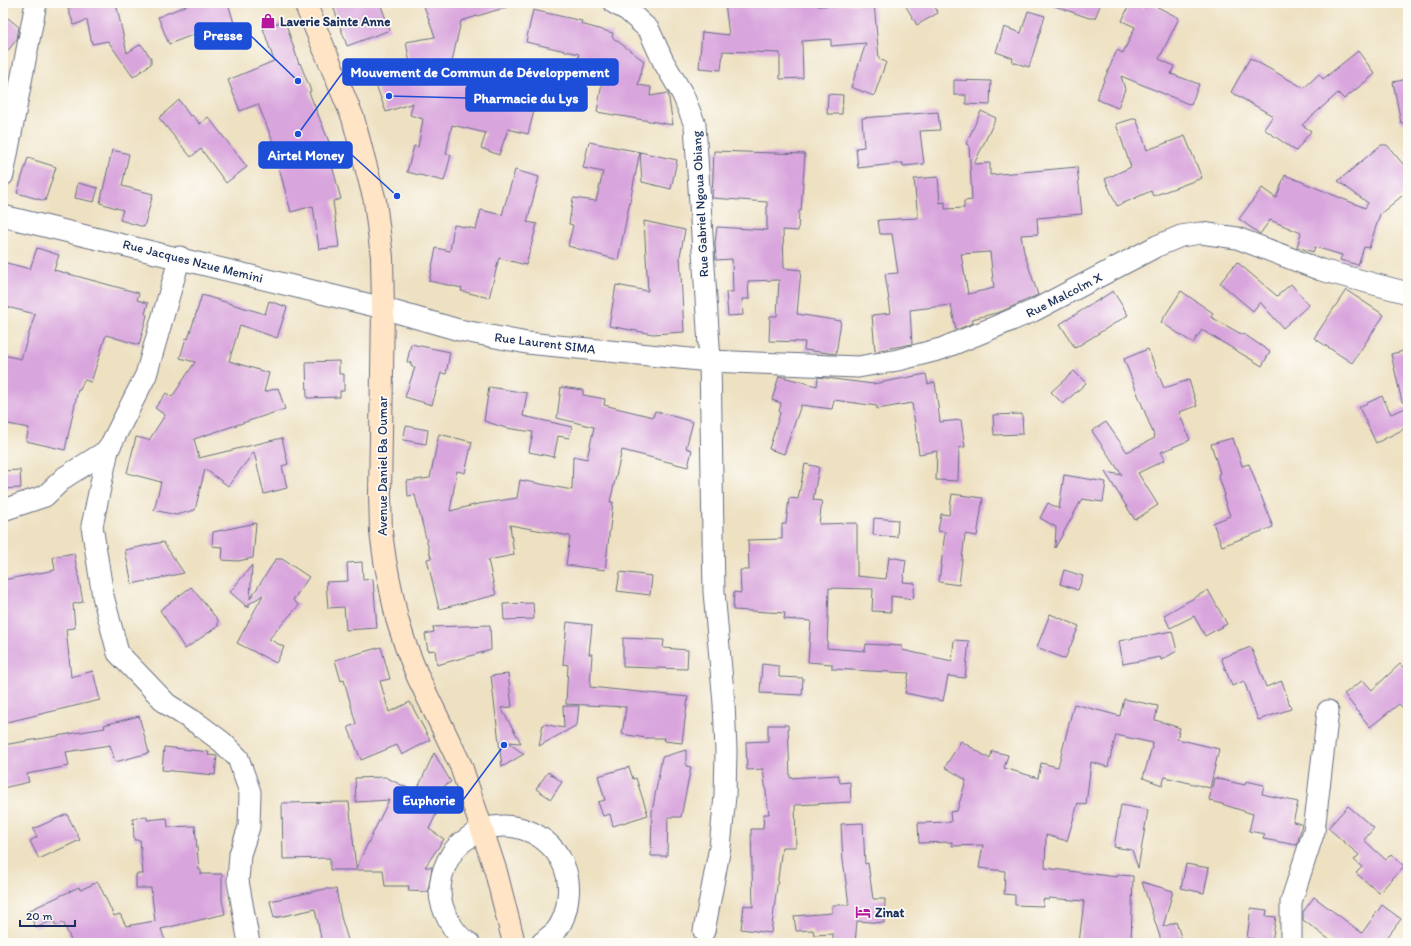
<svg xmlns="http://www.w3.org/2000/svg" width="1411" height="946" font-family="Itim,sans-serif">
<rect width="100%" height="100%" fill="#fdfcf7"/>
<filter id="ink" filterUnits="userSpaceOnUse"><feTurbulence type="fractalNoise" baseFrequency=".025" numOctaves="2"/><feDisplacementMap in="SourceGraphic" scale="8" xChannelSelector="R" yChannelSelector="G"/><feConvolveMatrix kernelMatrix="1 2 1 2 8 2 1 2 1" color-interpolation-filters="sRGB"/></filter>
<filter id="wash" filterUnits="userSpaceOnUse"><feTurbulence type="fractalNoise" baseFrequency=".012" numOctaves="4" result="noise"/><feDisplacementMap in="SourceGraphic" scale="16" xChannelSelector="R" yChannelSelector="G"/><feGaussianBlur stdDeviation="0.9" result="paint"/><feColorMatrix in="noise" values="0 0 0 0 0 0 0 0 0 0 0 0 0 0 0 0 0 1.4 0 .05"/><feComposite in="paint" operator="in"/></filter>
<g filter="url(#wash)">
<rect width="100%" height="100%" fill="#eee1c2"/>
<g id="blocks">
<g fill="#d9a5dd" fill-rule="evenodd">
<polygon points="83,3 116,3 127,53 141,44 151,58 151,64 133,77 108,41 92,44 87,20 74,25 68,9"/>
<polygon points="193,3 228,3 236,30 208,38 206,30 169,44 158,17"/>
<polygon points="332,3 380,3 390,30 347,46"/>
<polygon points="423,3 507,3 507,7 461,21 451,66 497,78 492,100 534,111 528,134 508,129 499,155 481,148 486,133 452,125 446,154 451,155 444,181 407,172 414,146 418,147 423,119 410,115 413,103 386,112 371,71 412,75 406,42 435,37"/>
<polygon points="725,3 817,3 818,6 874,3 879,59 886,62 874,96 851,87 866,43 831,46 831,39 802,41 803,78 780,79 780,53 723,51 721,70 699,68 702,32 729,35"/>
<polygon points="904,3 933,3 938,13 917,25"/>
<polygon points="1052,3 1101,3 1095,18 1089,18 1052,5"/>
<polygon points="1130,3 1145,8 1147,3 1150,3 1179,18 1159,59 1174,66 1171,74 1199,84 1191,105 1121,76 1125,89 1118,108 1096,99 1117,50 1123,53 1135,27 1122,21"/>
<polygon points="533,10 582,21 581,24 613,33 612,37 644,61 638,85 651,87 650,96 668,93 673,125 597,112 605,65 578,58 579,54 526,42"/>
<polygon points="1028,11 1045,16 1029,67 1012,62 1013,58 996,52 1004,27 1021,33"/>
<polygon points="3,14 19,27 17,39 3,57"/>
<polygon points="285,21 299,64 300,63 311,91 309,92 329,142 326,143 341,199 333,201 339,247 319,249 313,206 291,212 279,168 283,167 258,104 240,111 228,80 274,61 263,28"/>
<polygon points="1358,51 1375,74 1344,99 1338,93 1302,125 1311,131 1296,151 1264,129 1273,116 1231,92 1250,58 1304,88 1319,74 1323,79"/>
<polygon points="1408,79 1408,122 1401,123 1393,82"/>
<polygon points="954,80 991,81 990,105 966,104 966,95 954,95"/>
<polygon points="828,94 843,95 842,114 827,114"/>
<polygon points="179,100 190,116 192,115 200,124 208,117 247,167 226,183 201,149 191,157 159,118"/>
<path d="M981 111 996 118 974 164 990 163V175L1077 167 1082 214 1037 218 1038 234 1021 235 1024 252 1038 295 1000 312 972 319 973 323 956 330 951 305 910 310 912 344 875 351 872 315 891 313 885 274 898 273 892 234H880L878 220 918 218 914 179 938 177 940 203 945 202V209L964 208V201L972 200 969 145 966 144ZM990 252 994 288 968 294 961 254Z"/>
<polygon points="938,112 940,130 920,131 924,164 903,166 903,163 858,168 856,148 864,147 862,118"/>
<polygon points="1136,118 1147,150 1185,136 1202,178 1153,196 1151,191 1117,206 1105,179 1131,167 1116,124"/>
<polygon points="589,142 640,152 618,260 568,246 573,225 569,224 573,198 596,201 603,172 583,168"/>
<polygon points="1381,145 1387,145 1408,170 1408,191 1380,214 1369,248 1364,247 1358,265 1340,260 1342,255 1315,247 1313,252 1297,247 1301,233 1270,220 1260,234 1239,219 1262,188 1276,198 1285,175 1365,208 1368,203 1338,181"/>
<polygon points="112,150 129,154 122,186 153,194 144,227 120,220 123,210 100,203"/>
<polygon points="714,151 805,154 801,211 799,211 798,231 783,230 784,268 801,270 797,314 841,321 836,354 804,350 805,342 769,341 770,316 777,316 779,280 748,281 749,299 742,299 743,315 728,316 726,292 733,292 732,259 716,260 715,243 717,227 767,230 767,202 712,198"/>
<polygon points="640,152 677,160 671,189 642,182"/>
<polygon points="28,158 56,167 45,201 17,193"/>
<polygon points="515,170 539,177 527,222 537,224 526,265 499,258 489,298 461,291 462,288 429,281 436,248 450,251 454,225 476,229 481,210 502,215"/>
<polygon points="78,183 98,188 94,202 75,198"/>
<polygon points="644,221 685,230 680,256 684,332 653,334 609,326 616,285 648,291"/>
<polygon points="37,248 59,255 54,270 139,293 137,300 148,303 145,314 147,315 139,345 106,335 91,382 84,380 80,390 78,390 65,450 26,441 29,428 3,423 3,355 21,359 35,314 3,306 3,262 30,269"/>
<polygon points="1237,262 1277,296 1291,284 1309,305 1283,328 1260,302 1253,311 1220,283"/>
<polygon points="1346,290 1384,315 1352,363 1314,338"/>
<polygon points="1113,291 1128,315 1075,348 1060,324"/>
<polygon points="1181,291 1213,313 1211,317 1243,335 1244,334 1270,352 1262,366 1202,330 1193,343 1161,322"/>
<polygon points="202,295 265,314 269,301 287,307 277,338 240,325 229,361 269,373 264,392 278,388 285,409 194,439 199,458 282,438 288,464 282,466 287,488 264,494 254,452 228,486 205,469 195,510 176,515 154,510 161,482 127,473 136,437 149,440 165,415 155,408 166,393 172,397 195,362 180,358 186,338 188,339"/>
<polygon points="411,344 450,352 446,374 441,373 432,405 405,397 415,367 411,366 411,363 407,362"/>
<polygon points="1148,349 1164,388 1189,380 1197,406 1179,412 1190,440 1161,452 1165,460 1138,473 1158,505 1135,520 1105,472 1122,475 1092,431 1106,422 1127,452 1155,438 1124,359"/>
<polygon points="1408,350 1408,402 1402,402 1391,354"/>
<polygon points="339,361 339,374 344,374 344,391 340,391 340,397 307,398 306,362"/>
<polygon points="1074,371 1086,383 1063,404 1051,392"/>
<polygon points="926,374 928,384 935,382 940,422 961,420 965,447 959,448 958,481 936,480 937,451 919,454 912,403 877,409 877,406 834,400 832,409 801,405 784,454 769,449 780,413 779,412 781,403 772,400 779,376 817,386 818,377 873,384"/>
<polygon points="489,387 527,393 523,416 572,427 569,438 558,436 554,457 529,452 533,432 506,428 484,421"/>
<polygon points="561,387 583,390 583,395 605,399 604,405 653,417 655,411 693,422 686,448 692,450 688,467 622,450 610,502 613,502 605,570 566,565 570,536 510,525 514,555 488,560 496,595 439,609 427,559 431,558 415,495 408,496 407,481 430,478 439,434 472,442 465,473 457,471 450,511 478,504 517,498 520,480 572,490 573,456 587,459 594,427 557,418"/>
<polygon points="1382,396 1391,414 1408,407 1408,427 1376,443 1359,407"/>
<polygon points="1022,414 1023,434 994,435 993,415"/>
<polygon points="406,426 428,430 426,444 403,440"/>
<polygon points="1233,438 1242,466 1249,464 1273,527 1222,546 1213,523 1230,516 1223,496 1225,495 1218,474 1220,473 1211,444"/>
<polygon points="805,464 819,467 813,500 822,501 819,524 857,523 857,576 886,579 889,557 906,560 903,582 915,583 913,599 891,596 891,612 872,611 873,589 829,588 827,648 865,651 866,644 902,646 902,650 952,661 954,640 969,641 965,678 948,676 943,701 905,693 909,673 832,669 832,664 808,662 811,621 784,619 785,613 733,610 734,592 741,593 740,570 749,570 748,540 782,539 782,524 786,524 789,498 798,499"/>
<polygon points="20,470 21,488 3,489 3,471"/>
<polygon points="1064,475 1106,482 1103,502 1082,499 1055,548 1056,527 1040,518 1048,503 1059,509"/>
<polygon points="952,494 983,498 977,536 965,534 959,585 939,582 945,532 938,531 941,514 949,515"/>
<polygon points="874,518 898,520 897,537 873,535"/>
<polygon points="256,523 253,558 238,561 222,560 223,547 212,546 213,532"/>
<polygon points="163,542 184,573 132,584 125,550"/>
<polygon points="74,553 83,602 73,604 75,628 66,629 71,677 93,671 100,700 3,723 3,580 55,570 53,557"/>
<polygon points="276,559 282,559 309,577 293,600 299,605 269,639 284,647 276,663 237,643 263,595 249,604 249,608 247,606 245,607 245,605 230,592 252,565 250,599"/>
<polygon points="362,562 363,580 373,579 377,628 346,630 344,607 328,608 326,582 348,581 347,563"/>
<polygon points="1064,570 1083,576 1078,590 1060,584"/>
<polygon points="620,572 652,576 650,595 617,591"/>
<polygon points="191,587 218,620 218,626 185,649 160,610"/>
<polygon points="1208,590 1227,624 1205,636 1194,616 1170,628 1164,615"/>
<polygon points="533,603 534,619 504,620 503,604"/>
<polygon points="1050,614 1079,626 1065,659 1037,647"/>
<polygon points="567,622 592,625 589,654 592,654 590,687 688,697 682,743 664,741 665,738 646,738 622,734 626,707 566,704 568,665 563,664"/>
<polygon points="490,625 491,650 437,665 435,650 428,651 425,634 434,632 433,627"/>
<polygon points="1172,631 1177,651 1161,660 1160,657 1123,664 1119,641"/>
<polygon points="623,638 664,640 663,648 688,650 687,669 623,667"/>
<polygon points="381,647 390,679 380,681 389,712 410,702 430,740 402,755 397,745 361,760 348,727 356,724 344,680 341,681 335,660"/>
<polygon points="1251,647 1266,687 1282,681 1291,709 1258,720 1244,681 1232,686 1221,658"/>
<polygon points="762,664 779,666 779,677 803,678 802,695 760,693"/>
<polygon points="1400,664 1408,672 1408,713 1399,704 1370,727 1344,694 1363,680 1372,690"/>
<polygon points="508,674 512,707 501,708 521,743 507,742 524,754 502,767 491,676"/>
<polygon points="1124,699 1158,706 1155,720 1180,728 1177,739 1219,749 1210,788 1165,777 1162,785 1143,778 1153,743 1116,735 1108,767 1091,762 1086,805 1078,803 1067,841 1046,835 1045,868 1117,877 1118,875 1133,876 1131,943 1079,943 1084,901 1049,898 1049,900 1043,899 1043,906 1015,905 1015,895 1004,894 1005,871 979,868 983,845 952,846 952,842 919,843 918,823 951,822 950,812 957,811 966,780 945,767 961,741 990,759 992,751 1008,755 1004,768 1038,778 1041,763 1058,767 1074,704 1120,716"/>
<polygon points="563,706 579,706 577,725 539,746 543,724 564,728"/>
<polygon points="139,716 149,753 115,762 110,745 66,752 69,766 27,774 29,782 3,788 3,745 105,728 104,725"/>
<polygon points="768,725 788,725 790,778 838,775 840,783 850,782 851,802 795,805 796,847 782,847 771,933 741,929 744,905 753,907 751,829 763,829 764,814 769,814 763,769 747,770 746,742 768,741"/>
<polygon points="164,747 209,752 208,755 217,756 215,775 162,770"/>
<polygon points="686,750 686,766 691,767 681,817 668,817 667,856 651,856 652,812 662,757"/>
<polygon points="434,753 451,782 426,797 441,804 429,829 444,839 425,867 432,867 428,892 408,891 409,886 385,886 383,870 330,870 330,858 283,859 282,803 349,802 356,868 389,800 356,802 355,778 385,777 416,792"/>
<polygon points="629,767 633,779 636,778 648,815 613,826 610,814 603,816 598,802 605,800 598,776"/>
<polygon points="548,772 562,782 551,799 536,789"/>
<polygon points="1214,778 1245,785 1246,781 1264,785 1262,794 1298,802 1293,822 1302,824 1297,845 1263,839 1265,834 1249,831 1253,814 1209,800"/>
<polygon points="1121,805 1148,810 1138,868 1132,850 1114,847"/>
<polygon points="1348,806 1374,828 1364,840 1386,860 1391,854 1404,866 1379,893 1356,873 1362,867 1354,860 1359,855 1328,828"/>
<polygon points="67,814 80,840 39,859 30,841 37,837 33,829"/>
<polygon points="147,817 147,820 167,818 168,827 195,826 199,870 201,870 201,874 222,874 222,900 225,914 161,929 166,943 72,943 63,922 56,926 53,920 36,928 28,911 79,887 80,890 98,882 114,916 120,914 126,926 155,921 151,888 136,888 136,874 143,874 140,840 134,840 133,818"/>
<polygon points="863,823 865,864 868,863 873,899 885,899 884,923 857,921 855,943 833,943 833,934 814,935 813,930 796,931 794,916 832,913 832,905 849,905 843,860 841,824"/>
<polygon points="1186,864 1209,868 1204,893 1181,888"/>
<polygon points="1142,882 1173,891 1163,927 1176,922 1183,943 1162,943"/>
<polygon points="325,889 336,889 341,917 349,943 322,943 315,909 274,918 270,901"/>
<polygon points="1314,897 1362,933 1382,905 1401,919 1383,943 1334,943 1303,920 1303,912"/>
<polygon points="1251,908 1267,910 1266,916 1276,917 1272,942 1247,938"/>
</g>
</g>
</g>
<g filter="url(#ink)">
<use href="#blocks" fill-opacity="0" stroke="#656d81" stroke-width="1"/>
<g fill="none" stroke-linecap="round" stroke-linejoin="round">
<g stroke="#656d81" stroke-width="23">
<g id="street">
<polyline points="614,3 627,10 649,30 663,61 683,95 695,125 710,361 714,592 724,703 726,751 725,796 720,847 704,931"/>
<polyline points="3,175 36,3"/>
<polyline points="3,216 375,306 459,330 527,343 710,361 858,367 898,360 941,349 983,332 1033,311 1157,246 1181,236 1201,233 1237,238 1321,270 1408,293"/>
<polyline points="180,257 146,375 108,450 92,526 103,596 118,653 167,704 198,724 222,742 238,758 250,792 249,827 240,854 238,881 249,943"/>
<polyline points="3,510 45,496 65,477 108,450"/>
<path d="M469 943C454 936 440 908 440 892 440 871 450 849 468 838 473 835 478 830 483 829 528 815 574 851 568 897 567 909 563 922 556 931 552 935 546 939 542 943"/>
<polyline points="1291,943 1291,902 1314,831 1328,711"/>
</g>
</g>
<g stroke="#656d81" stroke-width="24">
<polyline id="secondary" points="305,3 353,118 375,201 382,257 383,309 380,494 381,532 385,561 397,619 406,647 418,677 461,766 496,872 514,943"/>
</g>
<use href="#street" stroke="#fff" stroke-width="21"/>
<use href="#secondary" stroke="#ffe4c6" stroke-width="22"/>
</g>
</g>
<defs>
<g id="shop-bare" transform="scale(1.2)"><path d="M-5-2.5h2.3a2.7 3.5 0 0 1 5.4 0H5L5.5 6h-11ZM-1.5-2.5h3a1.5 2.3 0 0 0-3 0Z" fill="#b5179e" stroke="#fdfcf7" stroke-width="2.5" paint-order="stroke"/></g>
<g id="hotel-bare" transform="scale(1.2)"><path d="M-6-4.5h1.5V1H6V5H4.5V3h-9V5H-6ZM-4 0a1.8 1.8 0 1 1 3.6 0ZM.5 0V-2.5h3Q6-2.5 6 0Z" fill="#b5179e" stroke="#fdfcf7" stroke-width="2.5" paint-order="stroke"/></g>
</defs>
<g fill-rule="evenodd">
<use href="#shop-bare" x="268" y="21"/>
<use href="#hotel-bare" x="863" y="912"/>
</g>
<g text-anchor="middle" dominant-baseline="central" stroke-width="3.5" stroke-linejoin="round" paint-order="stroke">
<g font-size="13" font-weight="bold" fill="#1b2f5e" stroke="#fdfcf7" text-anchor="start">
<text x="280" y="21">Laverie Sainte Anne</text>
<text x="875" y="912">Zinat</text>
</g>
<g font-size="13" fill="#1b2f5e" stroke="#fdfcf7">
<text transform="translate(700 204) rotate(-93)">Rue Gabriel Ngoua Obiang</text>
<text transform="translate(193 261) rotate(14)">Rue Jacques Nzue Memini</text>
<text transform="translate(1064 295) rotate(-27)">Rue Malcolm X</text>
<text transform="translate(545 343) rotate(7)">Rue Laurent SIMA</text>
<text transform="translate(382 466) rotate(-90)">Avenue Daniel Ba Oumar</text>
</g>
</g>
<path fill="none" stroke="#1d4ed8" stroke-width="1.5" d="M298 81L251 36M298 134L343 72M389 96L466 98M397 196L352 155M504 745L463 800"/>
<g fill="#1d4ed8" stroke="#fdfcf7" stroke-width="1.5">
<circle cx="298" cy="81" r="4"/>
<circle cx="298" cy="134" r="4"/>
<circle cx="389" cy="96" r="4"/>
<circle cx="397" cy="196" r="4"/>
<circle cx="504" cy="745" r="4"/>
</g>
<g fill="#1d4ed8" stroke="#1d4ed8" stroke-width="1.5">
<rect x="195" y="23" width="56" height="26" rx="4"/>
<rect x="343" y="59" width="275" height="26" rx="4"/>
<rect x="466" y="85" width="121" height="26" rx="4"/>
<rect x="259" y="142" width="93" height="26" rx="4"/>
<rect x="394" y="787" width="69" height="26" rx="4"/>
</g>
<g font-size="14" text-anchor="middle" font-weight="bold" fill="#fff">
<text x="223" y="40">Presse</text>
<text x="480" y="77">Mouvement de Commun de Développement</text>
<text x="526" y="103">Pharmacie du Lys</text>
<text x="306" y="160">Airtel Money</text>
<text x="429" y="805">Euphorie</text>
</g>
<rect width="1411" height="946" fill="none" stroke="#fdfcf7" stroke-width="16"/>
<path d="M20 920v6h55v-6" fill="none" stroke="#1b2f5e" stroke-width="2"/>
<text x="26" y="920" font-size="12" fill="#1b2f5e" stroke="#fdfcf7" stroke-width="3" paint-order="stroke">20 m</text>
</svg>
